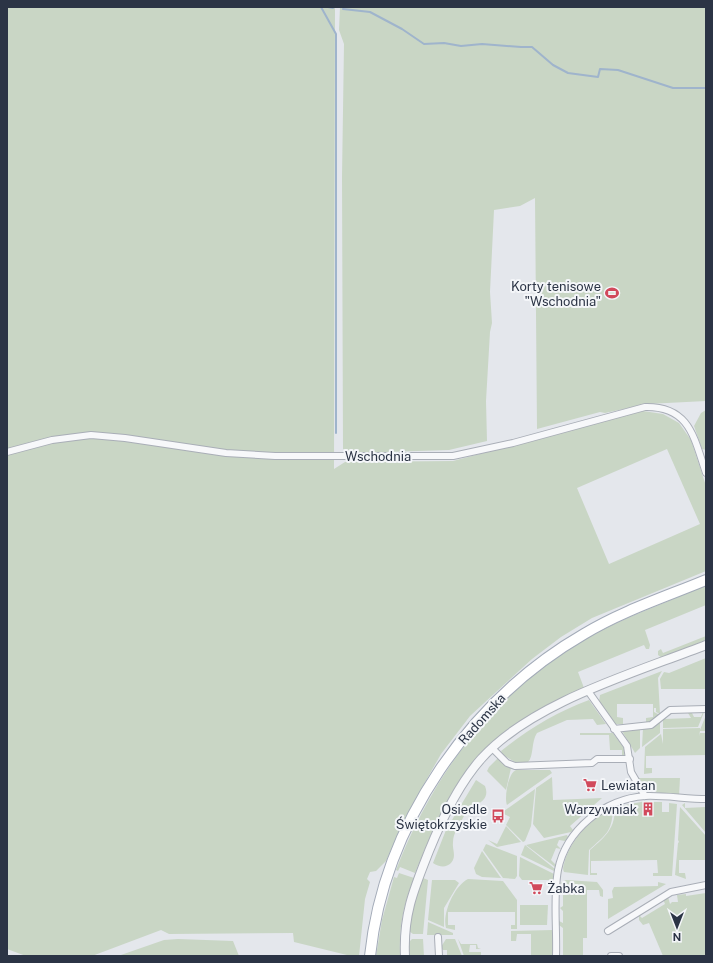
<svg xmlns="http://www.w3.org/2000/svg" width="713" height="963" font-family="'Public Sans',sans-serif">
<rect width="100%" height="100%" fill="#e4e7ec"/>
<g fill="#c9d6c5" fill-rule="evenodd">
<path d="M7 7H335L334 469 345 462 453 461 643 411 663 414 679 423 691 440 706 486V571L592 618 561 637 532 659 470 716 441 754 406 816 386 861 376 871 370 872 367 879 370 882 365 899 359 956H351L294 942 293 933 169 934 161 930 92 956H26L7 949ZM667 449 700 524 609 564 577 488Z"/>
<polygon points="340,7 706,7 706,401 647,404 605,413 600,412 537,429 535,198 520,206 494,210 490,292 492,323 490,332 486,401 487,441 449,450 355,453 343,449 342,177 344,44 339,30"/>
<polygon points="706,410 706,450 702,449 694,426 701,413"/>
<path d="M706 585V605L645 630 650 645 649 649H646L644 645 578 672 584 688C543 705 501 728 473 762 446 795 431 835 415 873L400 867 398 871 396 870C433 774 495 690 587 638 624 617 666 603 706 585Z"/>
<polygon points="706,636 706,640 662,658 658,655 658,651 661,649 663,653"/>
<polygon points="706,658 706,689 661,689 660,679 664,672 669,673"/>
<polygon points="662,671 658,678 660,714 656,712 656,708 654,708 654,712 660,715 652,722 646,724 646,718 653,717 653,704 617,704 617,717 623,718 623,724 615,724 599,702 600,695"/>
<path d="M589 700 606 724 597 725 593 719 567 720 537 733C531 742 534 756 528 762H515L503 755 501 751C528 729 557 712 589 700Z"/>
<polygon points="703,712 704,712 698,727 663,728 663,719 691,718 688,713 692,713 694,717 701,717"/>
<polygon points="706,715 706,731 700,731 699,736 700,733 706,733 706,755 646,756 646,768 652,768 652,773 644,774 645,747 661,734 663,744 663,729 700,728 700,730"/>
<polygon points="660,722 660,733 642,747 643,728 653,728"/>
<polygon points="640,729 640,748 635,753 622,731"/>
<polygon points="580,733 613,733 624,748 626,753 622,757 622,750 610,750 609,735 580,735"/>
<polygon points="498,758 505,766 511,768 506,790 487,771 489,767"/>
<path d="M516 770H550L552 773 507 805C504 798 508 773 516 770Z"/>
<polygon points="552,777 553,800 602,798 570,826 573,830 571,832 544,838 533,824 536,788"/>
<polygon points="637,778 680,778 679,796 655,792"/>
<path d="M476 780 485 786C492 804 470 804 464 816 460 824 453 833 453 842 452 850 457 856 451 863 446 868 439 867 433 863L446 830Z"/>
<polygon points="535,789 531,826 525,841 523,842 506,825 510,817 504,814 504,811"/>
<path d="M646 801 650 802V804H645V813H651L652 802H662V812H669V803L677 804 672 876H653V873H658L657 860 591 861V873H597V875H590V850C606 836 615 829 615 807Z"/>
<polygon points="685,803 685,808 706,807 706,833 682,805"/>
<polygon points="680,807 706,836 706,860 679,860 679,873 685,873 686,879 675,875 678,843 679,842 678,840"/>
<path d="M613 808C612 833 606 834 589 850L588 875 564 872C562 868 564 865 565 860 573 837 591 819 613 808Z"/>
<polygon points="506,826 521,842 497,847 488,840 497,844"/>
<polygon points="567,835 568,837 565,841 559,840 557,845 561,849 556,848 551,860 556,865 555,867 526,845"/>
<polygon points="486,844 517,856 517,876 515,879 503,878 483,850"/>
<polygon points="525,845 555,869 554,871 521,855"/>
<polygon points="482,851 501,878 482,877 476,874 474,868"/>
<polygon points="520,857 554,874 553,880 522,880 519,876"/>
<path d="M399 873 414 878C403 906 399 926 400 956H376L382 920 394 877 397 878Z"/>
<polygon points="423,878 428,880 423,934 413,934 409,931 411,910"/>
<path d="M468 879 503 881 517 900V929H511V925H515V912H448V925H455V930L446 928C442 914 454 886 468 879Z"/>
<polygon points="432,880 455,880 459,883 444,908 444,927 428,920"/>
<polygon points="566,880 597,882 603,890 603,897 600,896 599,890 587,890 587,938 583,938 583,956 563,956 563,928 559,925 559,921 563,923 563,911 560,908 563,906 563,885 560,883"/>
<polygon points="658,882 666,884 608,919 608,899 613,898 612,891 614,887 658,886"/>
<polygon points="706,893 706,956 663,956 649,923 643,925 639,920 639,915 642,918 665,904 663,899 668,897 670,904 672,902 678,902 677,895 686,894 686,896"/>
<polygon points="520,905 548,905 547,925 520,925"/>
<polygon points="428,922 453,933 453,935 427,935"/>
<polygon points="553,930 553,956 531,956 531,934 517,934 516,941 511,941 511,931"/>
<polygon points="178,939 233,941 239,956 118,956 164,940"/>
<polygon points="412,939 423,939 424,956 408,956 409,942"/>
<polygon points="446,939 455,939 462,956 447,956 447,950 443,950 441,947"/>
<polygon points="458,939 461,944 477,944 478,948 481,949 476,949 476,945 470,945 469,952 481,952 481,956 464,956"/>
</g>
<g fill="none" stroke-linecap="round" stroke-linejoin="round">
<g stroke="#9fb4cc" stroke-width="2">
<polyline points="321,7 336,34 336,433"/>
<polyline points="328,7 333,8"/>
<polyline points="343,9 370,12 402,29 424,44 444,43 461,46 482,44 521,47 532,47 553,65 568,73 598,77 600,69 618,70 673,88 706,88"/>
</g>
<g stroke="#a9aeb7" stroke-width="8">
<g id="minor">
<path d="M7 452 52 440 91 435 125 438 226 453 275 456H453L513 443 645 407C690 406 694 438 706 473"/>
<polyline points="588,691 627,746 631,772 645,796"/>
<polyline points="614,729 651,725 670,710 706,709"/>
<polyline points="492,748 507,763 515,766 592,763 597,759 630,759"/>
<polyline points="608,931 671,892 706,885"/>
<polyline points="438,937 439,956"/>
<path d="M556 956C557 928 553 897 558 870 566 830 604 799 645 796 663 795 687 799 706 799"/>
<polyline points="611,956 619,956"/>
</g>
</g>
<g stroke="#a9aeb7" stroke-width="10">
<path id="tertiary" d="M405 956C403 914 414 889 429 851 442 819 458 785 481 759 532 702 635 673 706 645"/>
</g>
<g stroke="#a3abb8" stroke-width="12">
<path id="primary" d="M370 956C384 824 470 700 584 634 622 611 665 597 706 580"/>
</g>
<use href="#minor" stroke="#f7f8fa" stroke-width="6"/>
<use href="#tertiary" stroke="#f7f8fa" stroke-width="8"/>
<use href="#primary" stroke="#fff" stroke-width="10"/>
</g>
<defs>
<g id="stadium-bare" transform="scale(1.08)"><path d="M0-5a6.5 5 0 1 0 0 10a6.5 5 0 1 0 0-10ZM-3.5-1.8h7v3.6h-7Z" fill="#d1495b" stroke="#f4f6f9" stroke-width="2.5" paint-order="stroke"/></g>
<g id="supermarket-bare" transform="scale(1.08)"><path d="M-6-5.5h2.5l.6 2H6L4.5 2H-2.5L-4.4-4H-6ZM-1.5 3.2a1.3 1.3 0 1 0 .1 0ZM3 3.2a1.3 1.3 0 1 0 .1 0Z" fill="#d1495b" stroke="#f4f6f9" stroke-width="2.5" paint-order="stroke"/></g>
<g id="building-bare" transform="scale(1.08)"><path d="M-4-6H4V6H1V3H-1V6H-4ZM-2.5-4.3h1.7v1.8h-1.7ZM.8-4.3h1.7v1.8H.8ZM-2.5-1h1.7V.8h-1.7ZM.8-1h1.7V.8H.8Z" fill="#d1495b" stroke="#f4f6f9" stroke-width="2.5" paint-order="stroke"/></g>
<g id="bus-bare" transform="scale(1.08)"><path d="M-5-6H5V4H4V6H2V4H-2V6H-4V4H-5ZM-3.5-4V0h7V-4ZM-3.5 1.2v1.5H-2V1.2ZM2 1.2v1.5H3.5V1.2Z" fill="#d1495b" stroke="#f4f6f9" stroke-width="2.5" paint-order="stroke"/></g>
</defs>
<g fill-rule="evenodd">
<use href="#stadium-bare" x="612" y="293"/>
<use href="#supermarket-bare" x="590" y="785"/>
<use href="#building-bare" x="648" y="809"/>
<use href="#bus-bare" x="498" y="816"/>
<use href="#supermarket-bare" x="536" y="888"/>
</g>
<g text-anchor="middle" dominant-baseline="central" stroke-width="4" stroke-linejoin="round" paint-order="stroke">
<g font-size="13" fill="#2b3445" stroke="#f4f6f9" text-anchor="end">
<text x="601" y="286">Korty tenisowe<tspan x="601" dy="15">"Wschodnia"</tspan></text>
<text x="601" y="785" text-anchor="start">Lewiatan</text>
<text x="487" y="809">Osiedle<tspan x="487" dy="15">Świętokrzyskie</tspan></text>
<text x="637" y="809">Warzywniak</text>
<text x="547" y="888" text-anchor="start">Żabka</text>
</g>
<g font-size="13" fill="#2b3445" stroke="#f4f6f9">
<text x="378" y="456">Wschodnia</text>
<text transform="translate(482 719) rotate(-48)">Radomska</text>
</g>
</g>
<rect width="713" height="963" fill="none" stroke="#2b3445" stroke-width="16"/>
<g transform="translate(677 927) rotate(180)" stroke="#f4f6f9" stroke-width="3" paint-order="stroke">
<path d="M0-3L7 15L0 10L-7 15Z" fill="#2b3445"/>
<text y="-6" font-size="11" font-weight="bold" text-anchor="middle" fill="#2b3445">N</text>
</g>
</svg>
